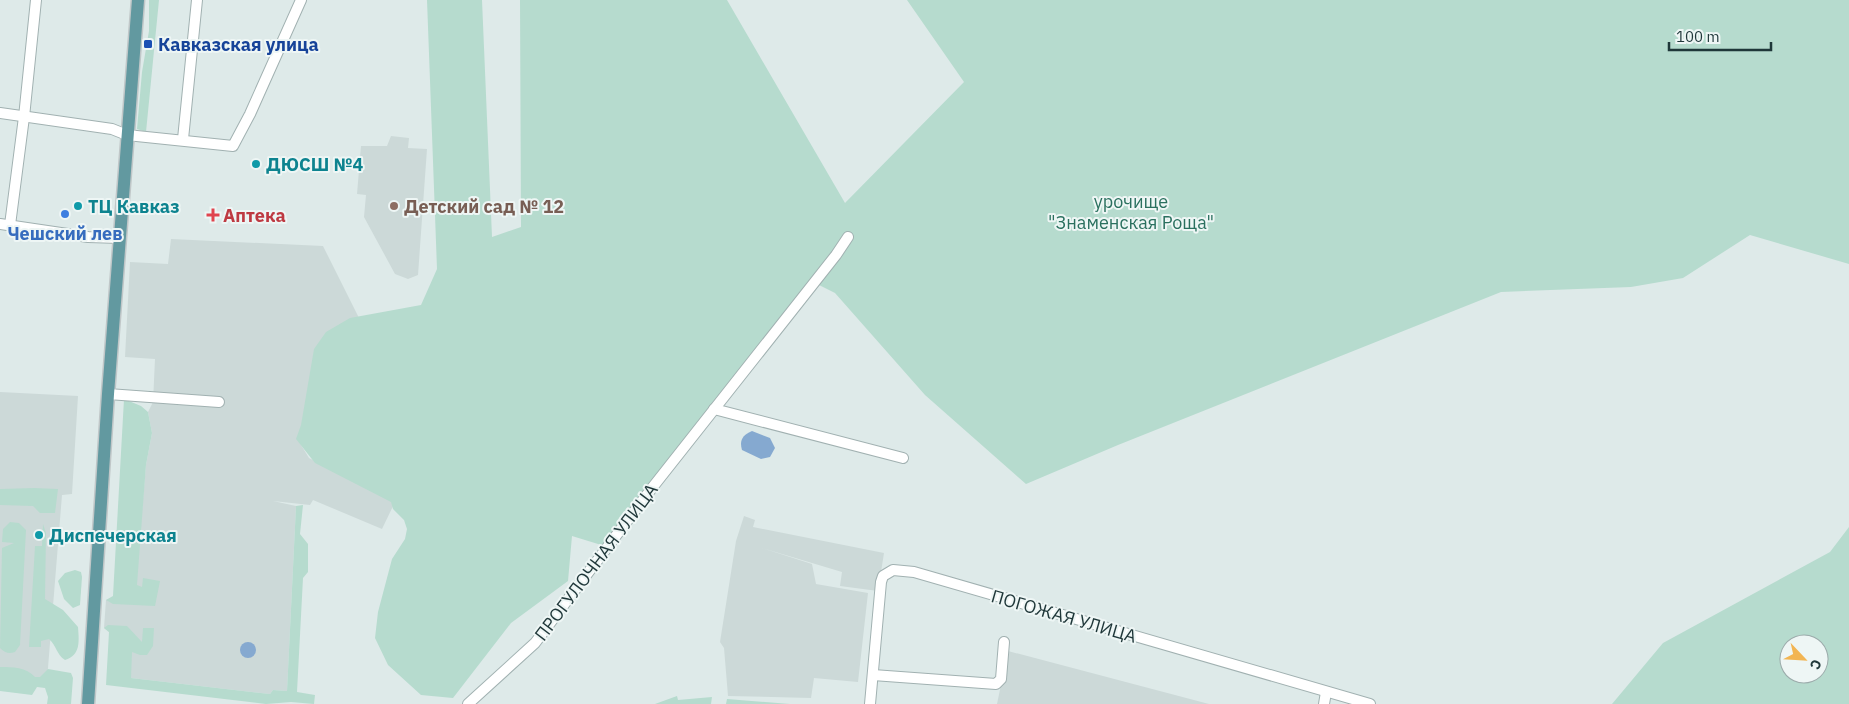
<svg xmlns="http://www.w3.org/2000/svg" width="1849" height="704" font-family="'IBM Plex Sans',sans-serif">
<rect width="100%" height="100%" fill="#deeae9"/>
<g fill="#ccd9d8">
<polygon points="391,136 409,138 408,148 427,149 418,275 408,279 395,274 364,217 366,195 357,194 361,146 387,146"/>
<polygon points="171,239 323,246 359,318 298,440 309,458 395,502 382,529 313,500 310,505 273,501 296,506 287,691 273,690 270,694 131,678 109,632 104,628 106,600 113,597 138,555 146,465 152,433 148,412 153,402 155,359 125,357 130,262 168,264"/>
<polygon points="0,392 78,396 72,494 62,495 47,680 0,677"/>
<polygon points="744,516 755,520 753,527 884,553 878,591 840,586 842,572 762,548 812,564 816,584 868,593 858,682 814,678 811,698 728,696 724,648 720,642 736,541"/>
<polygon points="1008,651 1209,704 997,704"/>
</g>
<g fill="#b6dbce" fill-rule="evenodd">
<polygon points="149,0 159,0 146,132 137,129 142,72 149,31"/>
<polygon points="427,0 482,0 492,237 521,227 520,0 727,0 845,203 964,82 907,0 1849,0 1849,264 1750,235 1683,278 1631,287 1501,292 1118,445 1026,484 925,395 835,293 815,283 611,548 572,536 568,581 511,623 453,698 421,695 388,665 375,638 378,612 392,559 405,539 407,529 404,520 393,509 391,502 315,463 296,439 301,425 314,349 326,332 350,318 421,305 437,269"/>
<polygon points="124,399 141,406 148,412 152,433 146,465 137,585 142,587 143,578 160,581 155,606 113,604 106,600 113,596"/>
<polygon points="34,488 58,489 55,513 40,513 33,506 0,505 0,489"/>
<polygon points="303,505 300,534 308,544 308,572 303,578 297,692 315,695 314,704 291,702 266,704 106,685 109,632 104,628 108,625 127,626 142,642 143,628 154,628 153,646 147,655 140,655 132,652 131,678 270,694 273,690 287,691 296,506"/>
<path d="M10 522 19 523 26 530 20 645 15 652C9 654 5 653 0 648L2 548 14 543 2 542 3 529Z"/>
<path d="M43 524 46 533 45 599 63 610 78 627C79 641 81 655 65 660 56 654 57 646 49 639L41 641V647H29L35 546H42Z"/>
<path d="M1849 527V704H1612L1663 643 1830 552ZM1789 644H1819V674H1789Z"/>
<polygon points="75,570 81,572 82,577 80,605 73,608 64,599 58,581 65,573"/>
<path d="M0 667C13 667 26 667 35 677H40L48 669 71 673 73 678 71 704H47L48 697 45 688 37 687 32 695 0 691Z"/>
<polygon points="677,696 678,700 712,697 711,704 655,704"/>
<polygon points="727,699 790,704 726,704"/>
</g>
<g fill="#85a9d0">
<path d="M752 431 770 438 775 448 770 457 761 459 742 450C739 440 743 435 752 431Z"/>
<circle cx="248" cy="650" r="8"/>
</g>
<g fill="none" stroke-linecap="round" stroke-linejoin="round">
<g stroke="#a1b1b1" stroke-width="12">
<g id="minor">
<polyline points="0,113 112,129 127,135 233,146 250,114 301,0"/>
<polyline points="183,139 197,0"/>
<polyline points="0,224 88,237 120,238"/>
<polyline points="10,225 24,117 36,0"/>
<polyline points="108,394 219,402"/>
<polyline points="714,409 903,458"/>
<polyline points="873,675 996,684 1001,679 1004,642"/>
<polyline points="468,704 535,643 652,488 836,255 848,237"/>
<polyline points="870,704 881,582 883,576 893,570 914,572 1370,704"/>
<polyline points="1324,704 1326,692"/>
</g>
</g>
<g stroke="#c0c7c8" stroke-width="15">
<polyline id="major" points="88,704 108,394 138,0"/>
</g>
<use href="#minor" stroke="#fff" stroke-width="10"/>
<use href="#major" stroke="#6299a0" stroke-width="12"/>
</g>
<rect fill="#1a4fb4" stroke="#eef6f5" stroke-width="2" x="143" y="39" width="10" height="10" rx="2.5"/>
<g fill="#0f9aa8" stroke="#eef6f5" stroke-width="2">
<circle cx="256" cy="164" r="5"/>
<circle cx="78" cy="206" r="5"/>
<circle cx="39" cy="535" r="5"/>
</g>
<circle fill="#8d6e63" stroke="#eef6f5" stroke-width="2" cx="394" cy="206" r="5"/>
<circle fill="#3f7fe0" stroke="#eef6f5" stroke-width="2" cx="65" cy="214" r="5"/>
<path fill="#e0444e" stroke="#eef6f5" stroke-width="2" d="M210.5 207.5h5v5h5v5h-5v5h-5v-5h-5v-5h5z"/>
<g text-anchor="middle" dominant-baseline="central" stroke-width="4" stroke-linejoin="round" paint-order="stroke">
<g font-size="18" font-weight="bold" fill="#164399" stroke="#eef6f5" text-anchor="start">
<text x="158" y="44">Кавказская улица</text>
</g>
<g font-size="18" font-weight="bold" fill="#0d838f" stroke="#eef6f5" text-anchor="start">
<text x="266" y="164">ДЮСШ №4</text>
<text x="88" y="206">ТЦ Кавказ</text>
<text x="49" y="535">Диспечерская</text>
</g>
<g font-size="18" fill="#2a705f" stroke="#eef6f5">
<text x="1131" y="201">урочище<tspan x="1131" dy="21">"Знаменская Роща"</tspan></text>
</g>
<g font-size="18" font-weight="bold" fill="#785e54" stroke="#eef6f5" text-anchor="start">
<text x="404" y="206">Детский сад № 12</text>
</g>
<g font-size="18" font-weight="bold" fill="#be3a42" stroke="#eef6f5" text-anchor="start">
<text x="223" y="215">Аптека</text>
</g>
<g font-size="18" font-weight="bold" fill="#366cbe" stroke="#eef6f5">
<text x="65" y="233">Чешский лев</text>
</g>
<g font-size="18" fill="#1f3739" stroke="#eef6f5">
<text transform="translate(596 562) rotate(-53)">ПРОГУЛОЧНАЯ УЛИЦА</text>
<text transform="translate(1064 616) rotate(16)">ПОГОЖАЯ УЛИЦА</text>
</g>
</g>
<g transform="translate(1804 659) rotate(115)"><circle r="24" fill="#eef6f5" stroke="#9baaaa"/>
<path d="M0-4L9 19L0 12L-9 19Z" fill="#f2b553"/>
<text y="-8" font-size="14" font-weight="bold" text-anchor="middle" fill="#1f3739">С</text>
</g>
<path d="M1669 42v8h102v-8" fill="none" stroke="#1f3739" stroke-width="2.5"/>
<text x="1676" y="42" font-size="15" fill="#1f3739" stroke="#eef6f5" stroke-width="4" paint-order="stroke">100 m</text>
</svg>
